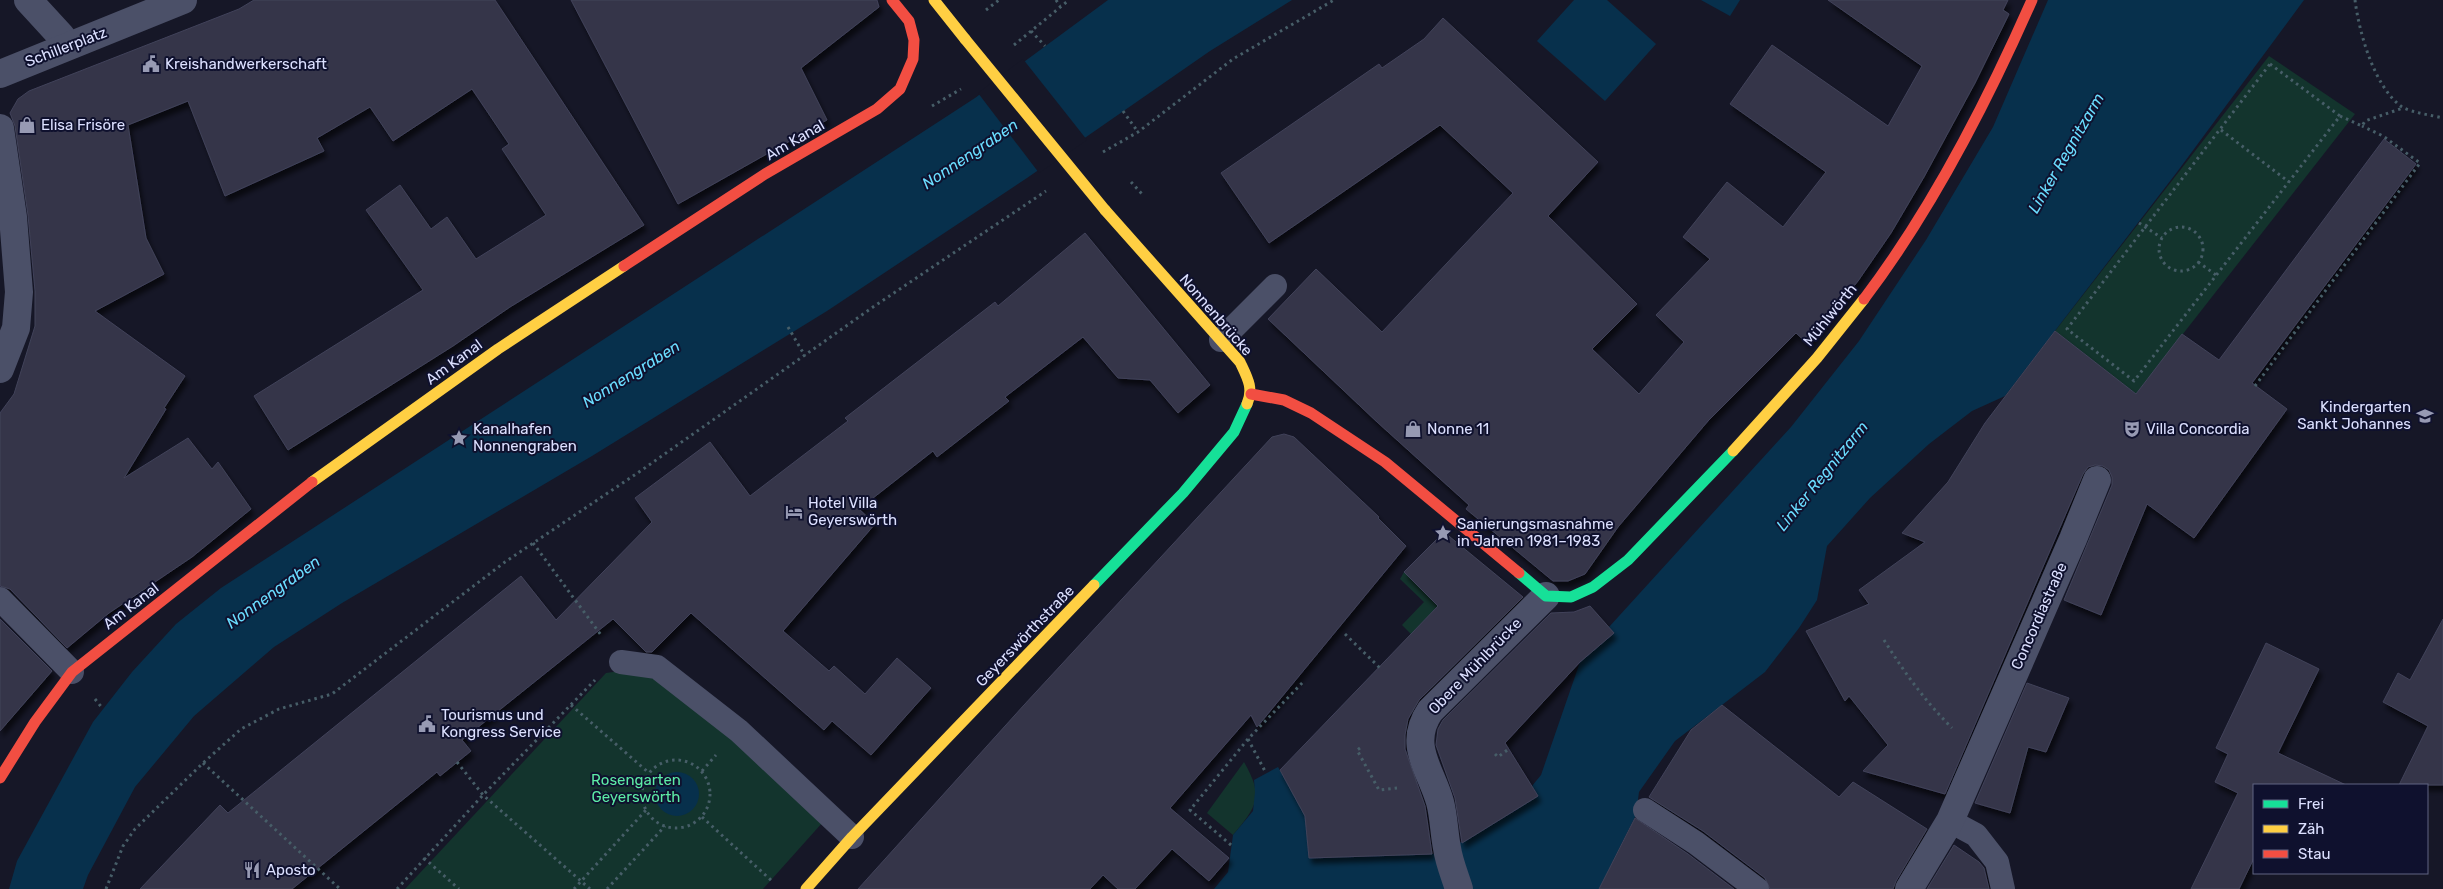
<svg xmlns="http://www.w3.org/2000/svg" width="2443" height="889" font-family="Rubik,sans-serif">
<defs>
<filter id="shadow"><feDropShadow dx="3" dy="5.5" stdDeviation="2.5" flood-color="#0009"/></filter>
</defs>
<rect width="100%" height="100%" fill="#161727"/>
<g fill="#13342d">
<polygon points="2269,56 2355,114 2136,394 2055,331"/>
<polygon points="1404,572 1438,606 1411,634 1402,625 1424,602 1400,579"/>
<polygon points="620,671 651,676 678,688 823,822 763,889 405,889 606,673"/>
<path d="M1244 762C1264 797 1257 806 1233 835L1207 813Z"/>
</g>
<g fill="#07304c">
<polygon points="1108,0 1292,0 1210,51 1027,178 827,311 592,456 342,603 274,647 194,716 135,787 88,875 83,889 9,889 17,861 93,722 132,672 176,624 221,588 975,98"/>
<polygon points="1574,0 1607,0 1656,44 1605,101 1537,41"/>
<polygon points="1701,0 1740,0 1730,16"/>
<polygon points="2048,0 2304,0 2177,172 2005,396 1972,411 1929,444 1870,498 1827,546 1817,600 1799,628 1765,672 1675,741 1639,792 1636,815 1599,889 1214,889 1228,872 1233,835 1253,811 1255,792 1254,780 1278,767 1289,786 1304,800 1309,858 1434,854 1466,840 1538,796 1532,786 1541,775 1580,662 1614,633 1609,627 1791,427 1859,341 1926,240 1993,127"/>
<circle cx="677" cy="794" r="22"/>
</g>
<polygon fill="#161727" points="1023,59 1087,140 1039,173 978,93"/>
<g fill="#353648" stroke="#41425a" filter="url(#shadow)">
<polygon points="254,0 495,0 644,225 510,307 453,346 288,450 254,396 423,290 366,210 400,185 431,229 447,217 476,259 546,215 502,149 509,144 472,89 393,141 370,107 317,138 324,151 225,196 188,101 128,125 146,238 164,274 95,311 185,376 164,408 166,409 124,478 188,438 212,469 218,462 251,509 192,557 109,613 67,648 10,589 0,586 0,413 14,394 35,326 35,291 28,215 15,126 10,113 18,99 29,91 239,9"/>
<polygon points="571,0 877,0 879,7 801,68 827,120 678,204"/>
<polygon points="1828,0 2008,0 2003,10 2009,14 1975,83 1924,177 1891,233 1858,281 1808,344 1796,333 1708,421 1618,527 1585,574 1568,581 1553,581 1466,509 1469,505 1377,422 1268,319 1316,269 1382,332 1513,193 1440,125 1269,243 1221,173 1379,64 1382,68 1424,39 1443,18 1598,162 1548,216 1637,304 1592,349 1639,394 1684,342 1656,315 1710,259 1683,237 1727,182 1783,227 1826,172 1730,104 1772,45 1888,126 1922,66"/>
<polygon points="2384,139 2416,164 2252,383 2287,409 2194,538 2147,504 2101,615 2064,600 2112,485 2112,477 2109,470 2103,466 2095,465 2088,467 2083,474 1945,794 1863,771 1888,745 1849,696 1845,701 1806,631 1869,604 1859,590 1925,542 1902,533 1948,482 1985,423 2055,331 2136,394 2182,334 2219,360"/>
<polygon points="1085,233 1210,385 1178,413 1150,380 1118,378 1083,337 1005,397 1009,401 937,457 933,451 859,509 875,524 783,631 829,671 834,666 865,694 897,658 931,688 871,755 832,721 824,730 691,613 652,652 646,652 613,619 462,740 471,751 440,776 437,772 292,889 140,889 220,805 228,813 521,576 556,620 652,522 635,498 710,442 750,496 848,421 845,418 995,302 998,306"/>
<polygon points="1284,434 1294,437 1379,517 1378,518 1406,546 1257,727 1251,715 1170,808 1229,858 1209,881 1172,849 1135,889 1118,889 1103,875 1090,889 858,889 1024,705 1272,437"/>
<polygon points="1444,532 1523,597 1419,700 1408,719 1405,735 1405,749 1425,806 1432,854 1309,858 1305,816 1280,770 1438,606 1404,572"/>
<polygon points="1590,606 1614,633 1580,662 1505,743 1538,796 1462,843 1455,798 1436,745 1438,729 1443,720 1551,613 1574,612"/>
<polygon points="0,619 52,671 0,731"/>
<polygon points="2443,619 2443,785 2399,785 2428,726 2383,702 2398,673 2410,680"/>
<polygon points="2266,643 2319,669 2278,753 2346,785 2254,785 2254,858 2239,889 2191,889 2238,793 2215,782 2228,754 2216,748"/>
<polygon points="2027,683 2069,698 2046,752 2028,747 2010,813 1975,803"/>
<polygon points="1722,705 1839,797 1853,782 1927,829 1896,881 1893,889 1770,889 1765,878 1703,831 1649,797 1691,730"/>
<polygon points="1635,818 1688,854 1734,889 1599,889"/>
<polygon points="1954,845 1979,862 1984,868 1989,889 1927,889"/>
</g>
<g fill="none" stroke-linecap="round" stroke-linejoin="round">
<g stroke="#475e68" stroke-width="3" stroke-dasharray="2.5 4" stroke-linecap="butt">
<polyline points="1056,0 1060,6"/>
<path d="M2355 0C2359 32 2374 87 2402 107 2413 113 2431 115 2443 118"/>
<polyline points="986,10 999,0"/>
<polyline points="1031,31 1045,46"/>
<polyline points="1014,45 1069,0"/>
<polygon points="2270,64 2340,116 2134,381 2067,329"/>
<polyline points="932,106 961,89"/>
<polyline points="1123,111 1138,132"/>
<polyline points="2340,116 2362,126 2365,121 2403,108"/>
<polyline points="2221,130 2289,182"/>
<polyline points="1103,152 1138,132 1233,59 1334,0"/>
<polyline points="1131,182 1142,194"/>
<polyline points="2139,223 2162,238"/>
<circle cx="2181" cy="249" r="22"/>
<polyline points="2198,262 2216,275"/>
<polyline points="788,327 805,356"/>
<polyline points="2255,386 2420,163 2383,136 2362,126"/>
<polyline points="533,543 601,635"/>
<polyline points="1345,634 1381,669"/>
<path d="M1884 640C1904 672 1925 701 1952 728"/>
<polyline points="95,699 103,709"/>
<polyline points="571,705 649,773"/>
<polyline points="1248,739 1266,773"/>
<polyline points="1360,748 1357,750 1379,790 1397,788"/>
<polyline points="1495,754 1498,757 1510,748"/>
<circle cx="676" cy="794" r="34"/>
<polyline points="457,762 483,795 590,889"/>
<polyline points="203,763 340,889"/>
<polyline points="702,771 716,755"/>
<polyline points="702,817 773,882"/>
<polyline points="1231,845 1190,810 1248,739 1304,681"/>
<polyline points="424,858 459,889"/>
<polyline points="106,889 123,846 135,829 203,763 241,729 279,709 332,694 505,562 642,470 873,307 1046,191"/>
<polyline points="397,889 483,795 595,680"/>
<polyline points="574,889 646,810"/>
<polyline points="607,889 665,826"/>
</g>
<g stroke="#4b5068" stroke-width="24">
<polyline points="1221,340 1275,286"/>
<polyline points="0,599 72,672"/>
<polyline points="621,662 657,667 739,731 852,837"/>
<polyline points="1645,810 1696,843 1757,889"/>
<polyline points="1950,821 1976,835 1997,862 2003,889"/>
</g>
<g stroke="#4b5068" stroke-width="28">
<polyline points="28,0 61,36"/>
<polyline points="0,74 183,0"/>
<polyline points="0,128 13,217 19,292 16,328 0,369"/>
<path d="M1459 889C1455 876 1449 862 1447 848 1444 833 1444 817 1440 802 1431 770 1407 745 1430 711L1546 596"/>
<polyline points="1909,889 1950,821 2073,539 2097,480"/>
</g>
<g stroke="#16e098" stroke-width="11">
<polyline points="1519,573 1546,596 1571,597 1593,587 1628,560 1733,451"/>
<polyline points="1094,585 1183,493 1234,432 1247,404"/>
</g>
<g stroke="#ffcf43" stroke-width="11">
<polyline points="934,0 965,39"/>
<path d="M1105 210 1240 362C1247 377 1254 388 1247 404"/>
<polyline points="1733,451 1817,358 1864,299"/>
<polyline points="312,482 498,349 624,266"/>
<polyline points="806,889 852,837 1094,585"/>
</g>
<g stroke="#f24e42" stroke-width="11">
<polyline points="624,266 765,174 877,109 900,89 913,59 914,40 909,21 892,0"/>
<path d="M1864 299C1930 212 1988 100 2032 0"/>
<polyline points="1251,394 1284,400 1311,413 1385,462 1519,573"/>
<polyline points="0,778 35,722 72,672 312,482"/>
</g>
<polyline stroke="#ffcf43" stroke-width="11" points="965,39 1105,210"/>
</g>
<defs>
<g id="civic-bare" transform="scale(1.35)"><path d="M-.6-6.5H3V-4.5H.6V-3L4-1V1h2V6H-6V1h2V-1L-.6-3ZM-1.2 2.5V6h2.4V2.5Z" fill="#979ab3" stroke="#0f112e" stroke-width="2.5" paint-order="stroke"/></g>
<g id="shop-bare" transform="scale(1.35)"><path d="M-5-2.5h2.3a2.7 3.5 0 0 1 5.4 0H5L5.5 6h-11ZM-1.5-2.5h3a1.5 2.3 0 0 0-3 0Z" fill="#979ab3" stroke="#0f112e" stroke-width="2.5" paint-order="stroke"/></g>
<g id="school-bare" transform="scale(1.35)"><path d="M0-5L7-2L0 1L-7-2ZM-4 1L0 2.5L4 1V4Q0 6-4 4Z" fill="#979ab3" stroke="#0f112e" stroke-width="2.5" paint-order="stroke"/></g>
<g id="theatre-bare" transform="scale(1.35)"><path d="M-5-5.5Q0-4 5-5.5V0Q5 5 0 6Q-5 5-5 0ZM-3.3-2.5H-1v1.5H-3.3ZM1-2.5H3.3v1.5H1ZM-2.8 1Q0 5.5 2.8 1Z" fill="#979ab3" stroke="#0f112e" stroke-width="2.5" paint-order="stroke"/></g>
<g id="sight-bare" transform="scale(1.35)"><path d="M0-6L1.8-2.2L6-1.7L2.9 1.2L3.7 5.4L0 3.3L-3.7 5.4L-2.9 1.2L-6-1.7L-1.8-2.2Z" fill="#979ab3" stroke="#0f112e" stroke-width="2.5" paint-order="stroke"/></g>
<g id="hotel-bare" transform="scale(1.35)"><path d="M-6-4.5h1.5V1H6V5H4.5V3h-9V5H-6ZM-4 0a1.8 1.8 0 1 1 3.6 0ZM.5 0V-2.5h3Q6-2.5 6 0Z" fill="#979ab3" stroke="#0f112e" stroke-width="2.5" paint-order="stroke"/></g>
<g id="restaurant-bare" transform="scale(1.35)"><path d="M-5-6h1v4h1v-4h1v4h1v-4h1v5L-1.5 .5V6h-2V.5L-5-1ZM5-6V6H3V1.5H1.5Q1.5-4 5-6Z" fill="#979ab3" stroke="#0f112e" stroke-width="2.5" paint-order="stroke"/></g>
</defs>
<g fill-rule="evenodd">
<use href="#civic-bare" x="151" y="64"/>
<use href="#shop-bare" x="27" y="125"/>
<use href="#school-bare" x="2425" y="416"/>
<use href="#shop-bare" x="1413" y="429"/>
<use href="#theatre-bare" x="2132" y="429"/>
<use href="#sight-bare" x="459" y="438"/>
<use href="#hotel-bare" x="794" y="512"/>
<use href="#sight-bare" x="1443" y="533"/>
<use href="#civic-bare" x="427" y="724"/>
<use href="#restaurant-bare" x="252" y="870"/>
</g>
<g text-anchor="middle" dominant-baseline="central" stroke-width="4" stroke-linejoin="round" paint-order="stroke">
<g font-size="15" fill="#dce0ff" stroke="#0f112e">
<text transform="translate(66 47) rotate(-21)">Schillerplatz</text>
<text transform="translate(795 140) rotate(-30)">Am Kanal</text>
<text transform="translate(1216 315) rotate(49)">Nonnenbrücke</text>
<text transform="translate(1830 315) rotate(-51)">Mühlwörth</text>
<text transform="translate(454 362) rotate(-36)">Am Kanal</text>
<text transform="translate(131 606) rotate(-38)">Am Kanal</text>
<text transform="translate(2039 616) rotate(-66)">Concordiastraße</text>
<text transform="translate(1025 636) rotate(-46)">Geyerswörthstraße</text>
<text transform="translate(1475 666) rotate(-46)">Obere Mühlbrücke</text>
</g>
<g font-size="15" fill="#dce0ff" stroke="#0f112e" text-anchor="start">
<text x="165" y="64">Kreishandwerkerschaft</text>
<text x="41" y="125">Elisa Frisöre</text>
<text x="2411" y="407" text-anchor="end">Kindergarten<tspan x="2411" dy="17">Sankt Johannes</tspan></text>
<text x="473" y="429">Kanalhafen<tspan x="473" dy="17">Nonnengraben</tspan></text>
<text x="1427" y="429">Nonne 11</text>
<text x="2146" y="429">Villa Concordia</text>
<text x="808" y="503">Hotel Villa<tspan x="808" dy="17">Geyerswörth</tspan></text>
<text x="1457" y="524">Sanierungsmasnahme<tspan x="1457" dy="17">in Jahren 1981–1983</tspan></text>
<text x="441" y="715">Tourismus und<tspan x="441" dy="17">Kongress Service</tspan></text>
<text x="266" y="870">Aposto</text>
</g>
<g font-size="15" fill="#5deba6" stroke="#0f112e">
<text x="636" y="780">Rosengarten<tspan x="636" dy="17">Geyerswörth</tspan></text>
</g>
<g font-size="16" font-style="italic" fill="#6addff" stroke="#0f112e">
<text transform="translate(2066 153) rotate(-60)">Linker Regnitzarm</text>
<text transform="translate(970 154) rotate(-34)">Nonnengraben</text>
<text transform="translate(631 374) rotate(-32)">Nonnengraben</text>
<text transform="translate(1822 476) rotate(-51)">Linker Regnitzarm</text>
<text transform="translate(273 592) rotate(-36)">Nonnengraben</text>
</g>
</g>
<rect x="2253" y="784" width="175" height="90" fill="#0f112e" stroke="#616482"/>
<rect x="2263" y="800" width="25" height="8" fill="#16e098" stroke="#616482"/>
<text x="2298" y="809" font-size="15" fill="#dce0ff">Frei</text>
<rect x="2263" y="825" width="25" height="8" fill="#ffcf43" stroke="#616482"/>
<text x="2298" y="834" font-size="15" fill="#dce0ff">Zäh</text>
<rect x="2263" y="850" width="25" height="8" fill="#f24e42" stroke="#616482"/>
<text x="2298" y="859" font-size="15" fill="#dce0ff">Stau</text>
</svg>
